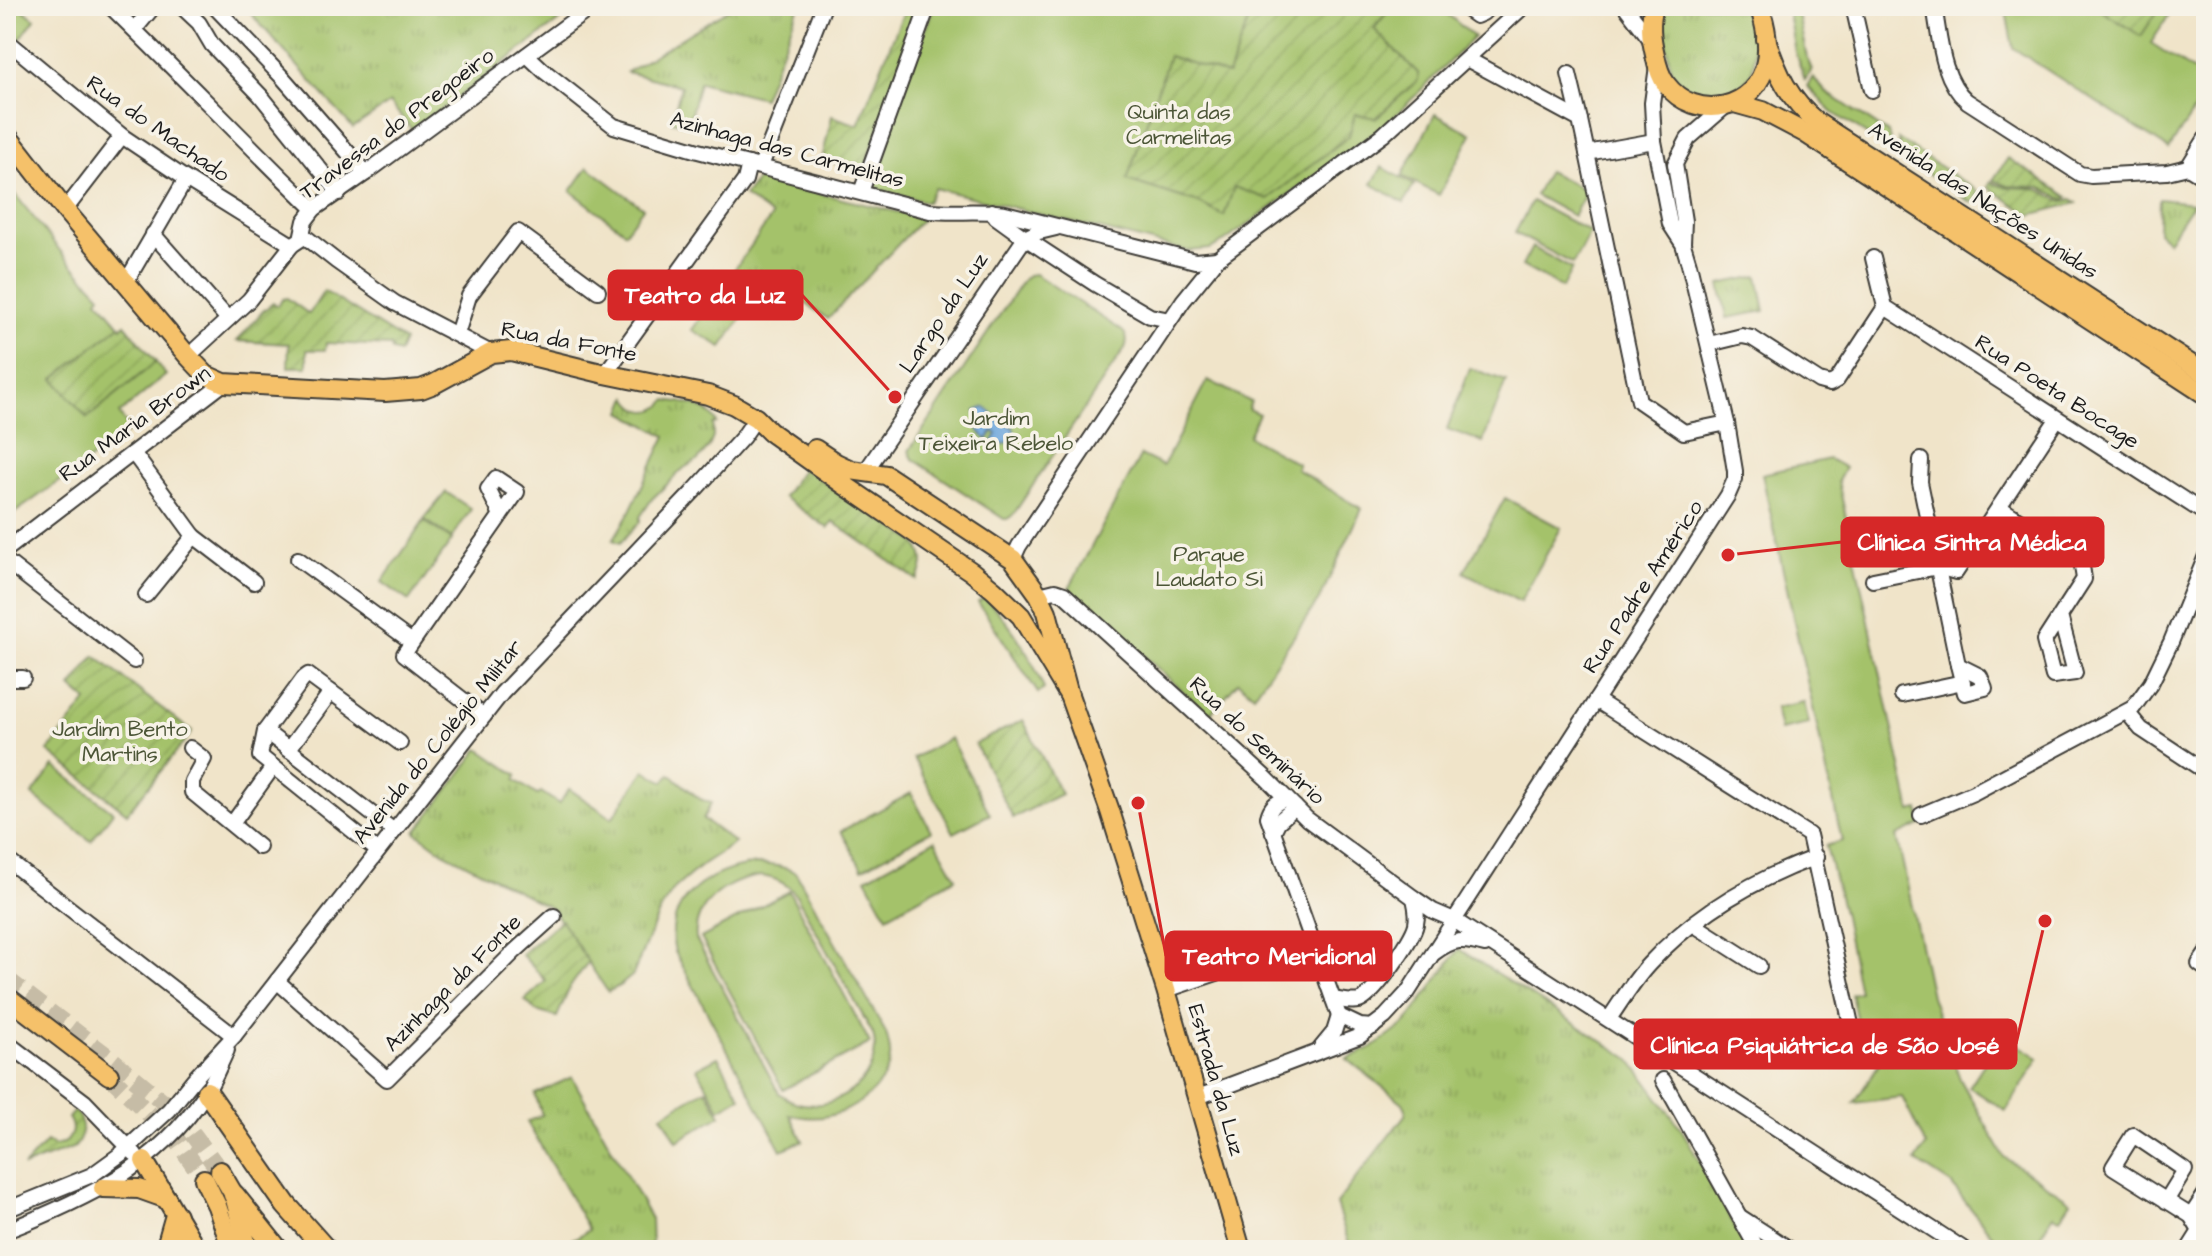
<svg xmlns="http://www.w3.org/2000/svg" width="2212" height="1256" font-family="'Architects Daughter',sans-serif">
<defs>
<pattern id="grass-tufts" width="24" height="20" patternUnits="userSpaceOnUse" patternTransform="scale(2)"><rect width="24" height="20" fill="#a4c26a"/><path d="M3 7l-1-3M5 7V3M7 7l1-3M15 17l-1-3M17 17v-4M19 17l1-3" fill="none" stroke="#8da65b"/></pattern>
<pattern id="garden-furrows" width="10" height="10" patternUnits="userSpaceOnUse" patternTransform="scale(2)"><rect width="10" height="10" fill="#a4c26a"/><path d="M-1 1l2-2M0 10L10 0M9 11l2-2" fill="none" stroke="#8da65b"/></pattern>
</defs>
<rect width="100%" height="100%" fill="#f7f3e8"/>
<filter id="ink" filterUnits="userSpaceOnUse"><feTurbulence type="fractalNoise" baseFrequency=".0125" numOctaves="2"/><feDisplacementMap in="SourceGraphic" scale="16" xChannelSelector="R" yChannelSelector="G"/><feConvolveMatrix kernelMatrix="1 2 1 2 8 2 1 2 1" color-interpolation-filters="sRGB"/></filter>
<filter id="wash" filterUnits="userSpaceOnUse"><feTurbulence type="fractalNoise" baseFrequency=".006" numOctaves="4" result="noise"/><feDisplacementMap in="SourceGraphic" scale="32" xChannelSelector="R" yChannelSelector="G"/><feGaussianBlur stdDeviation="1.8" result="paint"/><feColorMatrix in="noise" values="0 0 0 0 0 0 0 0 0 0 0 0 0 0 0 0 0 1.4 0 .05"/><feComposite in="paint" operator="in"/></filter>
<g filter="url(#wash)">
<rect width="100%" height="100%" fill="#f0e4c9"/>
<g fill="url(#grass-tufts)" stroke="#606f43" stroke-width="2">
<polygon points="244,6 579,6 413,131 390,103 353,128"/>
<polygon points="729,6 799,6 763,98 699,82 688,125 672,121 681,86 627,72 727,10"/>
<path d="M1665 6H1745C1749 23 1757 43 1754 61 1750 95 1702 112 1679 83 1671 73 1669 60 1667 48 1664 33 1660 21 1665 6Z"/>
<polygon points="1787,8 1798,14 1807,58 1812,70 1805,80 1795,52"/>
<polygon points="1813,77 1826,92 1888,133 1893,151 1832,112 1807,86"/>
<polygon points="1898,139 1979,192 1972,203 1901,157"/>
<polygon points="758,179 923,218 828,319 802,301 799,304 767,282 722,347 692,330 772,216 744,196"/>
<polygon points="2159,199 2193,203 2168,241 2158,232"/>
<polygon points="1758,276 1765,311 1727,318 1720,284"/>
<path d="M628 397C638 414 655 416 667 400 686 404 708 404 717 423L713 424V437L709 447 698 460 684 468 652 499 640 517V522L620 543 613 540 627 517 666 436 622 412Z"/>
<path d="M985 598C1012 624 1030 653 1044 689L1038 693 978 602Z"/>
<polygon points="479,749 517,775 515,780 537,795 541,792 559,804 569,789 612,818 645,770 664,782 670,774 700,799 711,803 703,819 735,843 703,864 676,887 665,902 657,917 633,975 621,985 608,992 551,908 443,852 416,832"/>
<polygon points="1459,949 1630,1059 1682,1130 1748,1250 1351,1250 1336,1204 1405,1115 1406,1109 1403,1103 1347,1059 1377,1045 1406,1023"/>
<polygon points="572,1077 651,1219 652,1250 553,1250 589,1230 527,1122 542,1115 535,1094"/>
</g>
<g fill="#a4c26a" stroke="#606f43" stroke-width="2" fill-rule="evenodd">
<polygon points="6,6 18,6 35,19 18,42 6,34"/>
<polygon points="934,6 1438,6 1474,37 1388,123 1225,241 1210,249 1188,251 934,188 927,202 878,190 872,175"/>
<polygon points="2005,6 2175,6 2151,43 2206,79 2206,92 2169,149 2013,48"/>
<polygon points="1435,114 1472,134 1439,195 1402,176"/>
<polygon points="588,167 643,208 625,232 571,191"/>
<polygon points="1382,167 1414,185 1404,203 1372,184"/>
<polygon points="1548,171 1587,191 1573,216 1535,195"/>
<polygon points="6,183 66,258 101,295 98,299 120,325 122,327 125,324 166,375 119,414 131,430 6,519"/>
<polygon points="1532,201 1590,232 1573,264 1515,233"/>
<polygon points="1532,247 1572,269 1562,288 1522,266"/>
<path d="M1035 274 1121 330C1127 334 1128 341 1125 348L1013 515 1007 519H1004L913 459 909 451 1023 280 1028 275Z"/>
<polygon points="1470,368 1506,381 1483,442 1447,429"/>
<polygon points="1208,380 1251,402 1248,409 1259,414 1248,436 1298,464 1296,469 1362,509 1320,598 1254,695 1238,682 1209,715 1069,588 1141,455 1163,466"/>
<polygon points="1829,459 1845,468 1838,481 1911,812 1919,810 1922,824 1897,836 1931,996 1960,1079 2004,1157 2071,1201 2060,1218 2053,1215 2031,1250 2000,1250 1996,1247 1998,1242 1951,1184 1916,1161 1926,1146 1902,1097 1854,1103 1879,1064 1864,1054 1851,994 1859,992 1844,916 1826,846 1842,841 1762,474"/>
<polygon points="446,492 471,509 452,538 424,519"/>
<polygon points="1505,498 1561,528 1520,602 1464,572"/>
<polygon points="424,521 452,540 409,601 382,582"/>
<polygon points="1804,702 1809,724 1780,730 1775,708"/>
<polygon points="950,738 990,814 954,833 913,758"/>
<polygon points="54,766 113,812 91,841 32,795"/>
<polygon points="911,793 931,831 862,869 841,831"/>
<polygon points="935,840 956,878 887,916 866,878"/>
<path d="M757 864C771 865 783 865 796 873L886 1033C888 1041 891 1049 890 1058 887 1086 855 1111 828 1116 815 1119 803 1117 790 1115L803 1141 781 1150 675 952C662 899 710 870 757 864ZM761 876C776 878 787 883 796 895L873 1034C887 1084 818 1126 779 1093L696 939C692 903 729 880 761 876Z"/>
<polygon points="789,891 870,1043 783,1090 701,938"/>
<polygon points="2003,1035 2039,1058 2006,1111 1969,1087"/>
<polygon points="718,1057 741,1097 720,1109 697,1068"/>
<polygon points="706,1089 721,1115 677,1141 662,1115"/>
</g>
<g fill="url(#garden-furrows)" stroke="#606f43" stroke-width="2">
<polygon points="906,6 924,6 863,172 822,159 832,116 858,125"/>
<polygon points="1254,6 1392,6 1374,29 1418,73 1418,80 1376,118 1355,114 1349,136 1268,199 1234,187 1224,216 1199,203 1127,180 1169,56 1228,75"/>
<polygon points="2094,6 2161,6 2141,36"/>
<polygon points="2008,158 2068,197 2064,200 2040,187 2008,186 1993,180"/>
<path d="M1991 182C2006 190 2020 186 2036 189 2050 192 2057 206 2072 199L2077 203 2030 215 1988 187Z"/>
<polygon points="324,291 404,341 399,353 392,351 391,346 326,343 325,350 307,350 307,367 288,367 289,344 237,341 263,311 273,303 277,306 283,299 287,298 309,314"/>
<polygon points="125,324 156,362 87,418 54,379 120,325 122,327"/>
<path d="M803 468 913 540C925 553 926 565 917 580L833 522 828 528 783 497Z"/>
<polygon points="95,656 192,732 127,813 48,751 87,701 71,687"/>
<polygon points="1023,720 1061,794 1013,818 975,744"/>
<polygon points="561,920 588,962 570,987 557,1017 536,1011 525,1000 546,981 521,954"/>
<path d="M74 1111C85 1122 84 1135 75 1147L23 1167 46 1142 56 1146 66 1142C73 1134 74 1127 68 1118Z"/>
</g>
<polygon fill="#6ea7dd" stroke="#45627c" stroke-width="2" points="986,407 998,420 1013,427 1015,434 1013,441 1000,445 992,443 997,434 993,431 987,440 979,431 976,411"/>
</g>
<g filter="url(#ink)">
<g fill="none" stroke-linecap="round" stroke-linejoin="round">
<g stroke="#c6bca6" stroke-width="18" stroke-dasharray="18 9" stroke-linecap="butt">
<polyline points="6,979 112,1060 177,1113 220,1171"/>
<polyline points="109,1075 178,1142 204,1179"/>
</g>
<g stroke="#3c3a36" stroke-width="18">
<g id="minor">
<path d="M110 6C179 73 245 142 314 209"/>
<polyline points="181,6 199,23 212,45 261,96 339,193"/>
<polyline points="214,6 283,78 366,173"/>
<polyline points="1462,6 1476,16 1483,13 1490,6"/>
<polyline points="1625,6 1651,40"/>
<polyline points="1853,6 1872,90"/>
<path d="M1934 6C1940 38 1941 79 1967 101L2080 174 2091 176 2167 172 2188 167"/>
<polyline points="135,29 154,6"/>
<polyline points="6,40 122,136 186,179 292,245"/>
<path d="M527 55 544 71 614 126 698 151 930 211C955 213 980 210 1005 213L1195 261 1217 259"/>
<polyline points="1467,59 1580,120 1587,153 1654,141"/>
<polyline points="1569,74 1580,120"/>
<polyline points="1587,153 1639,401 1684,432 1727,423"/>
<polyline points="761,166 824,6"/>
<polyline points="2188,167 2206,138"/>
<polyline points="2188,167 2206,178"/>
<polyline points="861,192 928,6"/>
<polyline points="65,210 122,136"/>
<polyline points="992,211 996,217 1025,238 1095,284 1150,316 1170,320"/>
<polyline points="153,234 228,319"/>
<polyline points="303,235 336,261 395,303 491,353"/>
<polyline points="1683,243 1684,221 1675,164 1688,139 1727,105"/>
<polyline points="1873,258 1885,307 2206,514"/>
<polyline points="126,282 186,179"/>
<polyline points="457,334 469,296 518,232 598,291"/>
<polyline points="1709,344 1742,336 1752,338 1819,381 1830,384 1837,380 1885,307"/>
<polyline points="196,349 249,300 292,245 301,239 305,221 314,209 366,173 593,6"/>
<polyline points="605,374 745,180 749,164"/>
<polyline points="134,454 194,536 146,595"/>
<polyline points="1921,460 1920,482 1958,665"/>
<polyline points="865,472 1025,238 1035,233 1056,228"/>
<polyline points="1999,507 2081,560 2084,579 2044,641 2053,676 2075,673 2060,616"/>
<polyline points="194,536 254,582"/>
<polyline points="6,550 224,383"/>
<polyline points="298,559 412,642"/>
<polyline points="1013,559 1019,546 1183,301 1217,259 1383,135 1524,6"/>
<polyline points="6,561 134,661"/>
<polyline points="1873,580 1938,567 1956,572 2057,419"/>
<polyline points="1039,595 1055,591 1064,594 1266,778 1307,819 1414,898 1433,911 1454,920 1965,1250"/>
<polygon points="1958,665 1980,676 1985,688 1965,693"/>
<polyline points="6,678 23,678"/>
<polyline points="1902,695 1963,682"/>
<polyline points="1596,700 1809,835 1852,1029"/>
<polyline points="2127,712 2141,729 2203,770 2206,765"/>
<polyline points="484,716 404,654 517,492 496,478 488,489 501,515"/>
<polyline points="265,731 394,831"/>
<polyline points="190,748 204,759 192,781 192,792 259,847"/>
<polyline points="288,750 331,692"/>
<path d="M1286 798C1276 803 1271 805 1268 817L1339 1016"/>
<polyline points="1921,815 1973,793 2133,708 2151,683 2171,642 2206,556"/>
<polyline points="232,824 273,767"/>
<polyline points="1273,832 1278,822 1295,807"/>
<polyline points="378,851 260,756 265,731 304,678 308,675 400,743"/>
<polyline points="6,859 234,1036"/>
<polyline points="1693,924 1759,966"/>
<path d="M1434 953C1454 938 1463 939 1485 945"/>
<polyline points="2206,954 2199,964 2206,969"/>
<polyline points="277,981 387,1079 515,951 554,916"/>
<polyline points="1166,990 1312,941"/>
<path d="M1333 999C1341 1000 1351 1003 1359 1001 1373 997 1413 939 1416 924 1418 915 1416 907 1414 898"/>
<polyline points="1339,1016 1360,1026 1373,1027"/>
<path d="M1609 1019C1622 1000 1634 980 1649 964 1695 914 1753 880 1816 857"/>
<polyline points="6,1042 85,1102 135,1154"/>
<polyline points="1320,1049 1334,1032 1339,1016"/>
<polyline points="1663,1080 1758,1250"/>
<polyline points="1198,1097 1360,1036 1385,1017 1408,992 1728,495 1735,479 1735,471 1727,423 1689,264 1683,244 1670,224 1654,141 1652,103 1657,66"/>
<polyline points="2166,1201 2185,1170 2133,1135 2113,1167 2191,1216 2200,1231 2206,1235"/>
<polyline points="6,1210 92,1175 121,1154 169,1110 194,1079 234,1036 502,693 694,491 743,437 756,418"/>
<polyline points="2191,1216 2206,1193"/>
<polyline points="1742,1218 1791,1250"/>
<path d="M6 1231C84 1200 157 1167 205 1094 214 1081 220 1064 227 1050"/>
<polyline points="2188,1250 2200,1231"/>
</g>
</g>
<g stroke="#3c3a36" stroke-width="22">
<g id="major">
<path d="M1654 6C1649 23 1651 38 1655 55 1657 65 1660 76 1666 84 1695 123 1758 110 1766 61 1769 44 1765 23 1759 6"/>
<path d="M1766 39C1777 73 1789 100 1818 123L2206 374"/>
<polyline points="1734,103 1763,111 1805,133 2206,395"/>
<polyline points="6,134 65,210 187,355 206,375 224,383 385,392 421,389 434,384 491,353 511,351 605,374 708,395 734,405 756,418 770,432 843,484 972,572 994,590 1021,616 1069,695"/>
<polyline points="815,449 836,463 851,470 886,475 1013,559 1039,595 1047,612 1069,695 1110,811 1166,990 1241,1250"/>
<polyline points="6,996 109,1075"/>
<polyline points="144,1161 197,1250"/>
<polyline points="220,1171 234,1195 248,1250"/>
<polyline points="204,1179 217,1206 232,1250"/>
<polyline points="103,1188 139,1189 167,1199"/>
</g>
</g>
<g stroke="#3c3a36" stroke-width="24">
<g id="highway">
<polyline points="207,1092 286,1205 326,1250"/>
<polyline points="234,1195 278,1250"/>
<polyline points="166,1250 176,1215"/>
</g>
</g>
<use href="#minor" stroke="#fff" stroke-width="14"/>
<use href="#major" stroke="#f5c16b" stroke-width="18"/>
<use href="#highway" stroke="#f5c16b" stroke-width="20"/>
</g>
</g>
<g text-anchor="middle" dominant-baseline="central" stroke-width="7" stroke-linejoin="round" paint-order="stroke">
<g font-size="22" fill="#4c5637" stroke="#f7f3e8">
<text x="1179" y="112">Quinta das<tspan x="1179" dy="25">Carmelitas</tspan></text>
<text x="996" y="418">Jardim<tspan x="996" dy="25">Teixeira Rebelo</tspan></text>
<text x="1209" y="554">Parque<tspan x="1209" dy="25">Laudato Si</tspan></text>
<text x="120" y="729">Jardim Bento<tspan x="120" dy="25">Martins</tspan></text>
</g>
<g font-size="22" fill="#1c1c1c" stroke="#f7f3e8">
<text transform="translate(397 124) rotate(-37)">Travessa do Pregoeiro</text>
<text transform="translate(158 129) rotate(35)">Rua do Machado</text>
<text transform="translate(787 150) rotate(15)">Azinhaga das Carmelitas</text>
<text transform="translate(1983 201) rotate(33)">Avenida das Nações Unidas</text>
<text transform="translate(944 313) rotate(-56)">Largo da Luz</text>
<text transform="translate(569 342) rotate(11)">Rua da Fonte</text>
<text transform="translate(2057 392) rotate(33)">Rua Poeta Bocage</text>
<text transform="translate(135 424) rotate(-36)">Rua Maria Brown</text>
<text transform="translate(1643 587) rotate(-57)">Rua Padre Américo</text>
<text transform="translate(1257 741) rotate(43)">Rua do Seminário</text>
<text transform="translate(438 742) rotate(-51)">Avenida do Colégio Militar</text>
<text transform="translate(453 983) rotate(-45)">Azinhaga da Fonte</text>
<text transform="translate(1216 1080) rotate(74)">Estrada da Luz</text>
</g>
</g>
<path fill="none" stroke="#d62828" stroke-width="3" d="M895 397L802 295M1728 555L1842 542M1138 803L1166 956M2045 921L2016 1044"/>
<g fill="#d62828" stroke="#f7f3e8" stroke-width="3">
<circle cx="895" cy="397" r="8"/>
<circle cx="1728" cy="555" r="8"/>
<circle cx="1138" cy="803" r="8"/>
<circle cx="2045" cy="921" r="8"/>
</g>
<g fill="#d62828" stroke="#d62828" stroke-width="3">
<rect x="609" y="271" width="193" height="48" rx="8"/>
<rect x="1842" y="518" width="261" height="48" rx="8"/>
<rect x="1166" y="932" width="225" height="48" rx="8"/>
<rect x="1635" y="1020" width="381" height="48" rx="8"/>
</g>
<g font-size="24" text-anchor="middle" font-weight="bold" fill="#fff">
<text x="705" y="303">Teatro da Luz</text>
<text x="1972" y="550">Clínica Sintra Médica</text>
<text x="1279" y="964">Teatro Meridional</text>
<text x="1825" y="1053">Clínica Psiquiátrica de São José</text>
</g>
<rect width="2212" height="1256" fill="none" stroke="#f7f3e8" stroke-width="32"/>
</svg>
